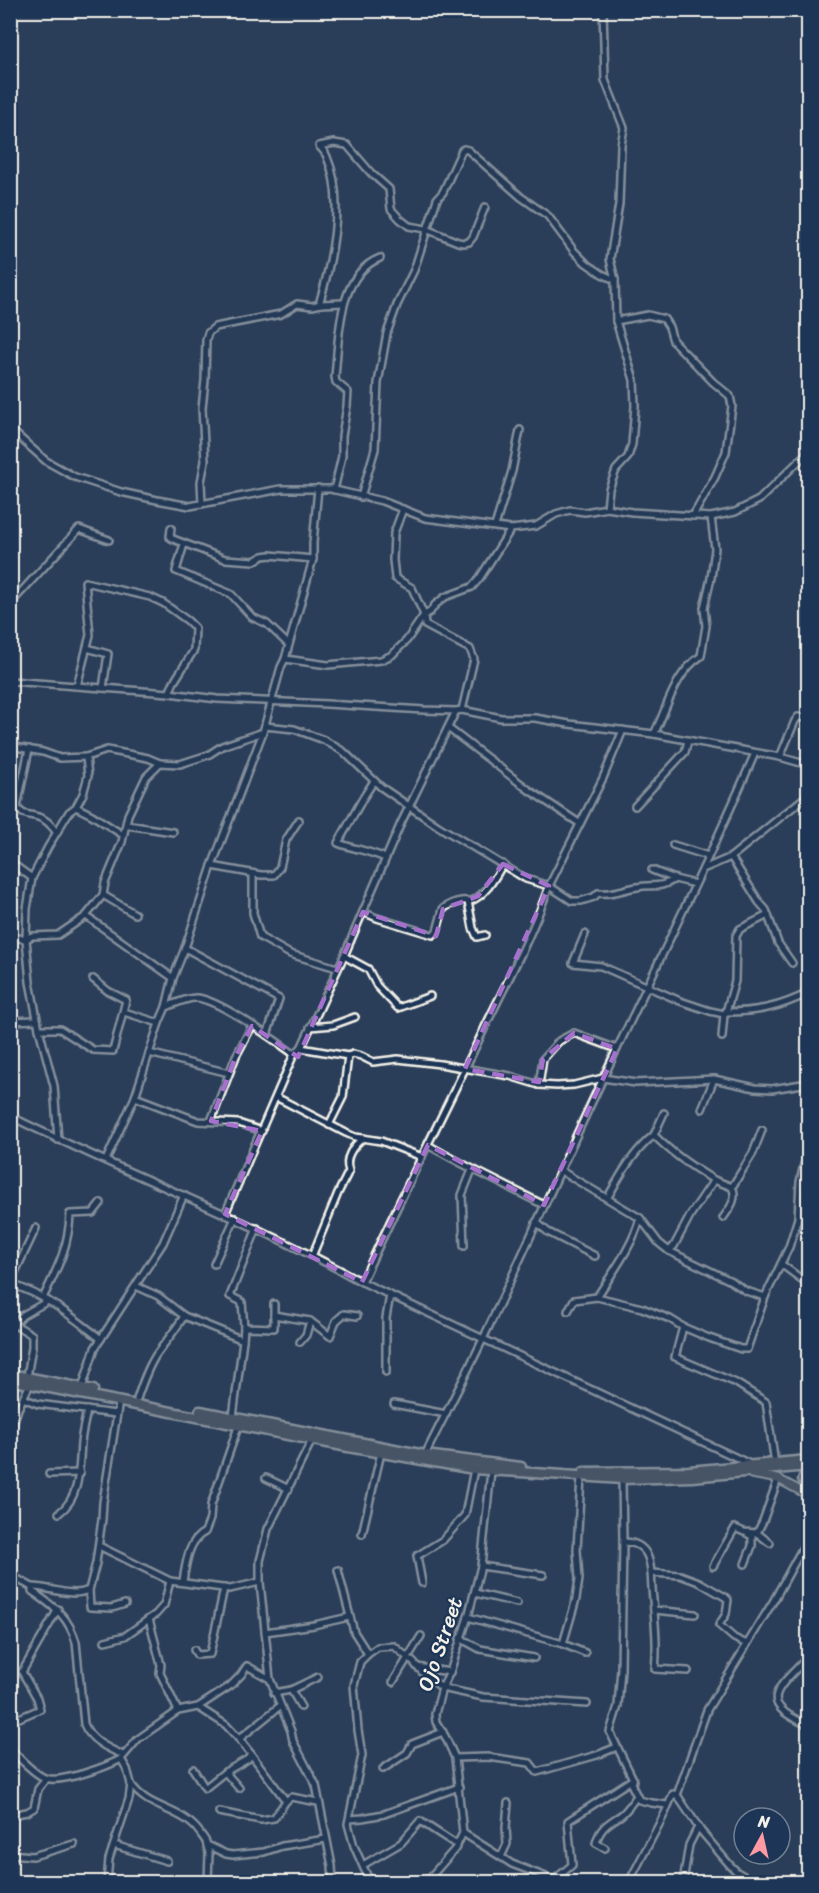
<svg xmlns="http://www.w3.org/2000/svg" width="819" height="1893" font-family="Sriracha,sans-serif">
<rect width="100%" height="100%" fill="#2a3e5a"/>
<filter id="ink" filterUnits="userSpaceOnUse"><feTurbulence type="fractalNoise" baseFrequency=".0167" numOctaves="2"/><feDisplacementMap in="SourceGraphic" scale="12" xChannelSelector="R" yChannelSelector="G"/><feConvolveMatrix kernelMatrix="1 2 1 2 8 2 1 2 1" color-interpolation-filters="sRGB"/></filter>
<g filter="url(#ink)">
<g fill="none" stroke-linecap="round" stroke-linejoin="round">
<g stroke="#f4f1e8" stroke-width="10">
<g id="minor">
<polyline points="603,10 605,80 624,128 621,145 619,204 610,259 615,280 616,321 634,380 635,406 632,444 628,457 616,470 609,489 607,508"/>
<path d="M343 303 321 304 320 301C332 260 345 198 327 157 326 153 322 149 319 146L334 143 347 145 371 173 389 189 391 209 400 219 409 226 426 229 458 242 464 243 469 242 473 237 485 207"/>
<polyline points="616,321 648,315 664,319 669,327 673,341 713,382 730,396 732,406 726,452 715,477 693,516"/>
<polyline points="10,429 46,461 75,477 121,492 157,500 190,506 281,489 331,489 382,501 425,518 511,529 536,526 556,514 570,510 585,512 607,508 632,512 711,517 735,512 759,500 805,455 808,448"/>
<path d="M334 490 342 456V436L347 406 348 392 336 382 335 377C339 338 337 275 380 258"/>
<polyline points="361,497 375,449 378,383 387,333 397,305 414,270 437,199 443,192 462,150 464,149 468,150 521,197 548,216 574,251 586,263 602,274 615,280"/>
<polyline points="202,504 201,482 205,461 202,408 205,380 206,340 208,333 215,327 281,314 297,304 312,306 321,304"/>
<polyline points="403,509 394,533 393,560 395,578 412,588 424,615 425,625 470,649 474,659 462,710"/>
<polyline points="495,526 512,471 520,430"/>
<polyline points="171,528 170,537 173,539 225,559 254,561 263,556 270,555 313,559"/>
<polyline points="184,544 176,571 231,594 252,617 267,624 288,644"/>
<polyline points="10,604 79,529 109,540"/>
<polyline points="87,648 108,654 103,688"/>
<polyline points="285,659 328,665 381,660 392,655 407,640 424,615 430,612 435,605 445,597 472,587 479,579 511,529"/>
<polyline points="10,681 169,693 217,699 327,704 424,710 456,711 462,710 501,718 535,718 569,724 654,734 780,757 808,765"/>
<polyline points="77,686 90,635 85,582 150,597 163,603 188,621 195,628 194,650 174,682 169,693"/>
<path d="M265 726 294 729 324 740 344 752 381 787 438 826 526 879 549 886 572 901H581L594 897 598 893C612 895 623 889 637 887 653 884 660 889 675 879"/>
<polyline points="448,728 529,790 579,823"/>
<path d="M654 734C668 707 674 674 701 656L706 626 704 608 711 578 715 549 711 517"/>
<polyline points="10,746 43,752 60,758 86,757 107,750 148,758 160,763 180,764 208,755 222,746 263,732"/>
<path d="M29 749 17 807C22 816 29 814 38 817 47 819 53 827 57 833"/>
<polyline points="780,757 795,721 798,717 808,718"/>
<path d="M374 781 363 798 338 843C354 849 370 851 385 858"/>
<polyline points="635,806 685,752 688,741"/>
<polyline points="76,807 92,815 123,835"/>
<polyline points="127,825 173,832"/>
<polyline points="673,845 708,856"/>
<polyline points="731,857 759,902 766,910 778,943 792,963"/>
<polyline points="10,862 32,878"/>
<polyline points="212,866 261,875 274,875 280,867 286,840 299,820"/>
<polyline points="703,869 731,857 808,795"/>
<polyline points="652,870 675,879 695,884"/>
<polyline points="253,874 253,913 260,937 290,954 337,968"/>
<polyline points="103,895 135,914"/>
<polyline points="468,901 473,928 477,937 485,935"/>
<path d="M363 912 377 918 433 935 437 931 443 909C448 905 454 902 461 901 467 900 465 902 470 901 485 897 496 876 503 864"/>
<polyline points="86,916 173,978"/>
<path d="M585 934 573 963 601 966 680 1001 710 1011 724 1014 726 1012C756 1012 781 1007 808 993"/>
<polyline points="10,937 26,939 32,936 58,935 86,916 103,895 105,883 122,842 128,815 146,777 160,763"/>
<polyline points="185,948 279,999 267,1035"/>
<polyline points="344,956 368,969 377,986 398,1008 430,996"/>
<path d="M166 1007C175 1004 187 997 197 998 220 1000 274 1040 294 1054"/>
<polyline points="124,1012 159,1023"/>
<polyline points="726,1012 735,981 736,936 740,929 768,915"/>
<polyline points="10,1021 37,1020"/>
<polyline points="310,1027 333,1025 355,1017"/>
<polyline points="39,1029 60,1029 93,1050 113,1051 126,1000 108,991 93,979"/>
<polyline points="722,1037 724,1014"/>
<polyline points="301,1048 348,1056 353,1054 361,1056 373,1062 398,1059 440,1064 510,1076 539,1085 557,1086 574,1085 603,1078 636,1083 714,1079 755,1088 772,1089 808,1083"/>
<polyline points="149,1053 229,1073"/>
<polyline points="539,1085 543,1059 559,1041 574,1033 617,1049"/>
<polyline points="135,1097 198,1121 238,1123 262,1131"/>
<polyline points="276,1097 346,1133 355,1137 381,1141 422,1157"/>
<polyline points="702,1109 714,1079"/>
<path d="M10 1116C126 1174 248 1219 362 1282L752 1465"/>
<polyline points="211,1121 236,1056 252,1026"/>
<polyline points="329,1125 343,1097 348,1056"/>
<polyline points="654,1135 664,1113"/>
<polyline points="58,1140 54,1086 39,1029 30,982 26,939 27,909 32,878 48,847 69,812 76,807 83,794 88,776 86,757"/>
<path d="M428 1145C466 1167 505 1185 544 1205"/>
<polyline points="106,1160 135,1097 159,1023 166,1007 173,978 185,948 212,866 263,732 281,667 285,659 313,559 313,543 318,488"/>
<path d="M561 1171 640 1218 659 1243 669 1251 674 1246 691 1214 714 1180 732 1187C738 1198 730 1208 723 1218"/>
<polyline points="732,1187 753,1153 762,1130"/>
<path d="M608 1197C621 1174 633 1152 654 1135 672 1154 692 1167 714 1180"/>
<polyline points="225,1214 294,1054 301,1048 344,956 401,823 456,711"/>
<polyline points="536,1222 548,1232 595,1256"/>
<polyline points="464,1246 462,1195 472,1170"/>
<polyline points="669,1251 731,1281 746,1291 765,1297"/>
<path d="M313 1254 338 1193 349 1171C344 1158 353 1146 363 1138"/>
<polyline points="214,1264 235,1218"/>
<polyline points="781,1264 808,1284"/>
<path d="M362 1282C402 1194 446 1109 487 1023 509 978 533 933 549 886L603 778 623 730"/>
<polyline points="10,1283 36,1228"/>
<path d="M10 1284C45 1294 74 1318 101 1339"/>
<path d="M136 1286 158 1296 184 1316C176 1330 165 1342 156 1355 147 1369 142 1384 137 1399"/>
<path d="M597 1297C612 1273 633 1246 640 1218"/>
<path d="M43 1298C57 1269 69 1247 70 1214L93 1213 101 1203"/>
<polyline points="568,1311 574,1300 597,1297 642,1308 670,1319 683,1327 709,1338 741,1349 747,1349 765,1297 789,1247 798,1218 800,1182 804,1164 808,1163"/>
<polyline points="274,1315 310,1321 330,1336 336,1321 344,1314 357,1316"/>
<polyline points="184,1316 243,1340 233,1417"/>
<polyline points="14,1324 23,1315 48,1301"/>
<polyline points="244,1327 274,1328 274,1304"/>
<polyline points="683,1327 675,1357 736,1383 766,1402 775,1464"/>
<polyline points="10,1331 14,1324 32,1335 32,1347 27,1377"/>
<polyline points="243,1340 244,1327 242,1302 230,1296 257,1228"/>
<polyline points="300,1342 306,1335 310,1321"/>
<polyline points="386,1372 386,1318 390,1295"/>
<polyline points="82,1388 95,1348 163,1243 184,1195"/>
<polyline points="23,1398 38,1404 116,1414"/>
<polyline points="394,1404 446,1414"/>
<polyline points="10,1433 18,1409 30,1384"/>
<polyline points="312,1440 268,1529 260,1561 260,1582 270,1679 291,1731 293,1741 316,1785 332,1866 333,1882"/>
<path d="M425 1455C444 1416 465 1377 484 1337 529 1242 571 1144 617 1049 664 951 712 853 755 753"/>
<polyline points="49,1474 80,1473"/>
<polyline points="266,1478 289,1489"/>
<polyline points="622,1479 623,1542 621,1669 618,1706 610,1732 633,1779 632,1786 639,1800 652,1803 667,1805"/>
<path d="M59 1513C81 1497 79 1467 81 1443 82 1432 85 1421 87 1410"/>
<polyline points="757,1533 770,1543"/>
<polyline points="362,1534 381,1453"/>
<path d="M623 1542C634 1542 642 1545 647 1555 652 1565 651 1577 652 1588 654 1615 658 1642 655 1669L688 1671"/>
<polyline points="99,1546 170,1581 230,1589 260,1582"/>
<polyline points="745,1564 752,1546 752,1536 748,1534"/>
<polyline points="481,1566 543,1575"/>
<polyline points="713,1566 735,1528 744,1532 757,1533 763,1521 778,1479"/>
<polyline points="338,1570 354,1632 368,1654 360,1662 354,1685 358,1730 362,1755 348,1824 354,1846 370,1882"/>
<polyline points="651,1573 680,1575 699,1582 725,1597 728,1600 726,1614 719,1625 734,1638 747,1644"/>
<path d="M10 1575 32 1587V1591C54 1607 68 1615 76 1642L84 1724C90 1740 107 1748 123 1755"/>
<path d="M183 1581C186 1564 188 1540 205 1532L210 1519 211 1505 239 1424"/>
<polyline points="422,1583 417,1556 443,1540 465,1515 474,1469"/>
<path d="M32 1587C52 1587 70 1598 89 1590L96 1563 102 1519 103 1502 119 1401"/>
<polyline points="89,1590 90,1607 112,1608 125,1604"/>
<polyline points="475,1593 517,1603"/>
<polyline points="654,1610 695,1614"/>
<polyline points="468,1617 563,1644 585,1653"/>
<polyline points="149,1619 161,1665 160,1673 178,1711"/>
<polyline points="265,1632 314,1625 349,1617"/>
<polyline points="460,1638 480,1649 534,1658"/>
<polyline points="105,1641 125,1636 156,1614 164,1605 170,1581"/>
<polyline points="563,1644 576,1599 579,1579 577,1550 581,1477"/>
<polyline points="194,1650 197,1655 210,1654 224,1588"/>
<polyline points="368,1654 378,1647 394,1646 413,1662 423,1673 442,1688 483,1697 587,1704"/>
<path d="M808 1657C779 1688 754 1702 808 1725"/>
<polyline points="417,1667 450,1672"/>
<polyline points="393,1682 421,1636"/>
<polyline points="291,1690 301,1707"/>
<polyline points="274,1693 291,1690 318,1677"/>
<polyline points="198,1707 226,1725 239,1739 280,1706"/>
<polyline points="10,1722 40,1709 37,1698 22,1672 58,1609"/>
<path d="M10 1747C16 1756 36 1775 45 1778 60 1784 108 1766 121 1759"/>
<polyline points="251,1754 286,1801"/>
<polyline points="455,1758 488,1757 530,1763 537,1772 597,1755 617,1747"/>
<polyline points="193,1769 205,1788 225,1772"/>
<polyline points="383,1769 407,1753 412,1744 443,1732"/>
<path d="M131 1784C148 1810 182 1807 200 1833 203 1838 206 1839 207 1845L226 1854 233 1855 264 1852 282 1846 326 1839"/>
<polyline points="239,1788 225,1772 248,1759 251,1754 239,1739"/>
<polyline points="677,1795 707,1710 774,1600 808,1538"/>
<polyline points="677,1795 701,1831 729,1864 737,1872 754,1882"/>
<polyline points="219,1812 261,1820 274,1818 286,1801 291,1797 318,1802"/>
<polyline points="10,1815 27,1812 34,1808 38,1789 46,1779"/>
<polyline points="350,1819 362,1818 384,1814 459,1787"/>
<polyline points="463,1833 512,1864 554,1880"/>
<polyline points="114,1845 167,1861"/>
<polyline points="207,1846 209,1853 208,1882"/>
<path d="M605 1848 596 1843C600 1827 609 1823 621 1815 627 1811 632 1802 637 1796"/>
<polyline points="10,1854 33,1856 74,1844"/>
<polyline points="501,1857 507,1844 506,1828 508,1803"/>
<polyline points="363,1865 401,1843 420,1821 457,1845"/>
<polyline points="554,1880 572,1865 568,1821 633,1779"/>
<polyline points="107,1882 109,1859 129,1799 131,1784 127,1769 121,1759 138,1739 178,1711 198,1707 230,1686 241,1675 247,1666 270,1679"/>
<polyline points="426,1882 455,1849 463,1833 455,1758 445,1736 436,1722 435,1714 442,1688 450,1672 468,1617 481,1566 491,1471"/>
<polyline points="629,1882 665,1813 673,1794 677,1795"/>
<polyline points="683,1882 689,1845 698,1827"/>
</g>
</g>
<g stroke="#f4f1e8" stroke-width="11">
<g id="major">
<polyline points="806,1467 802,1480 808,1487"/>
<polyline points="751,1474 778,1479 808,1495"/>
</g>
</g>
<g stroke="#f4f1e8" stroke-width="13">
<g id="highway">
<polyline points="10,1374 93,1390"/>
<polyline points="10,1380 348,1447 474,1469 622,1479 692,1477 808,1466"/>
<polyline points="200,1411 425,1455 521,1467"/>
<polyline points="584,1472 689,1471 808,1460"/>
</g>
</g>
<use href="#minor" stroke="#1d3557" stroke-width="5"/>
<use href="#major" stroke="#6b6f75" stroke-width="7"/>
<use href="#highway" stroke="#6b6f75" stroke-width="8"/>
</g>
</g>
<path d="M0 0H819V1893H0ZM503 864 549 886 465 1069 539 1082 543 1059 574 1033 617 1049 544 1205 428 1145 362 1282 225 1214 262 1131 211 1121 236 1056 252 1026 298 1057 363 912 436 936 443 909 478 896Z" fill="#2a3e5a" fill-opacity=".55" fill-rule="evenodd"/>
<path fill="none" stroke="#a571cd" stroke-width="4.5" stroke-dasharray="12 8" stroke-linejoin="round" d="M503 864 549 886 465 1069 539 1082 543 1059 574 1033 617 1049 544 1205 428 1145 362 1282 225 1214 262 1131 211 1121 236 1056 252 1026 298 1057 363 912 436 936 443 909 478 896Z"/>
<g text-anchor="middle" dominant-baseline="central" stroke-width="4.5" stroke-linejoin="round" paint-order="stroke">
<g font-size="21" fill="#f4f1e8" stroke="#1d3557">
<text transform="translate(440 1644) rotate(-71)">Ojo Street</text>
</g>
</g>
<rect width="819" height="1893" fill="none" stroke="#1d3557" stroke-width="36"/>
<rect x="18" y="18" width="783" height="1857" fill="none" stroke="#f4f1e8" stroke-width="2" filter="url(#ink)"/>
<g transform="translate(762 1836) rotate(8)"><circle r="28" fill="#1d3557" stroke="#738091" stroke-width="1.5"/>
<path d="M0-4.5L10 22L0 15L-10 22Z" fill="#ff9aa2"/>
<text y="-9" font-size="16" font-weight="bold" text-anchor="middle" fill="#f4f1e8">N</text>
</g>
</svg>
